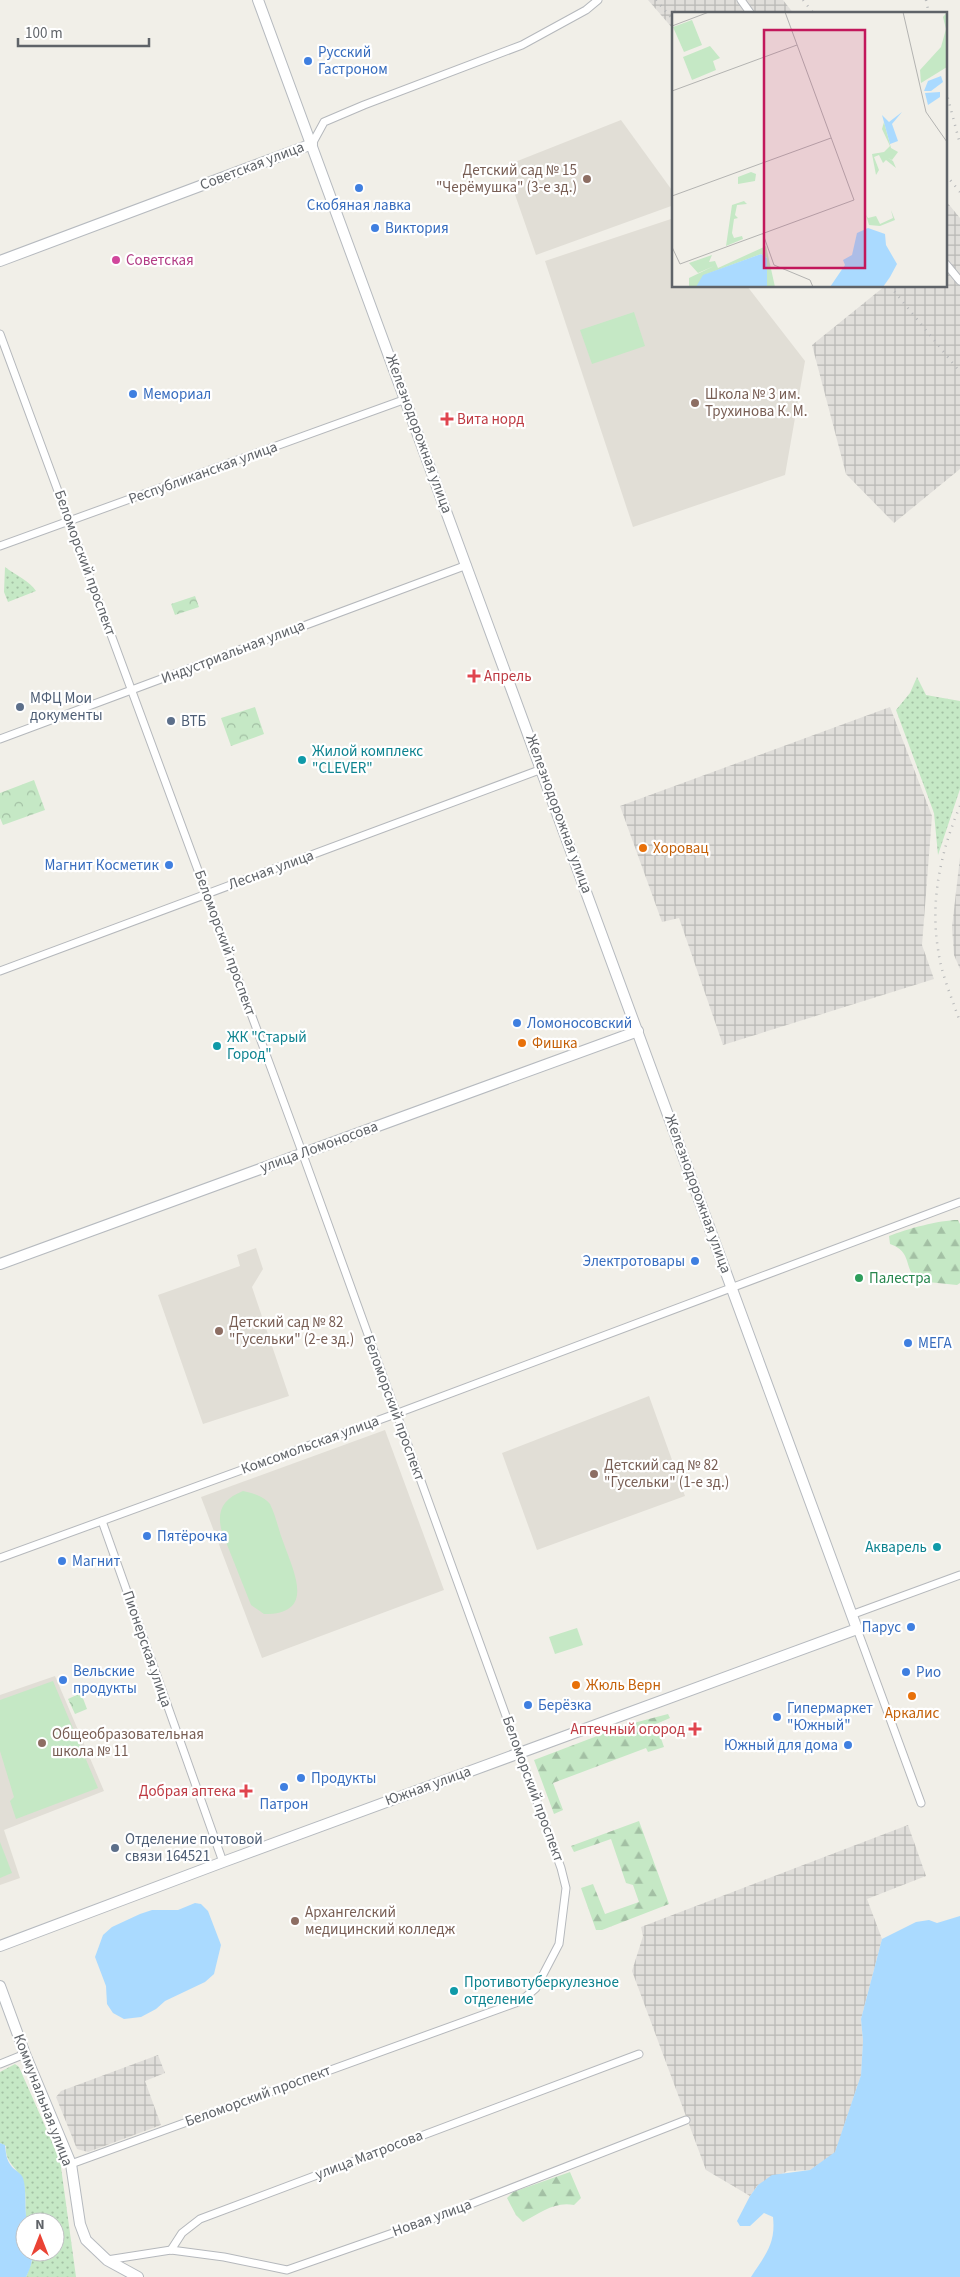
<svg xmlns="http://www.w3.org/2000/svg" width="960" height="2277" font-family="'Source Sans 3',sans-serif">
<defs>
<pattern id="industrial-grid" width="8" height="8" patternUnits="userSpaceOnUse" patternTransform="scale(1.25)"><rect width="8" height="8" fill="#e0deda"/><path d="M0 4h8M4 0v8" fill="none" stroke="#b9b8b5"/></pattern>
<pattern id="grass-dots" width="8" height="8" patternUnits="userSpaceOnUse" patternTransform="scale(1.25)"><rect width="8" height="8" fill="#c5e8c5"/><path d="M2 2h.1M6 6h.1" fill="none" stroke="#a3c0a4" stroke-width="1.8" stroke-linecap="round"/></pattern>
<pattern id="forest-firs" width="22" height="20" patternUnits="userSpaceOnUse" patternTransform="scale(1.25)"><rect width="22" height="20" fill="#c5e8c5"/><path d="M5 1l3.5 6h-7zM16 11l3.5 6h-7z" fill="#a3c0a4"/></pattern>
<pattern id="park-crowns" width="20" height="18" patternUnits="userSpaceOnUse" patternTransform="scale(1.25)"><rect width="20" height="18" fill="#c5e8c5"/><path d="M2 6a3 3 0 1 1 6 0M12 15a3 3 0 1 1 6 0" fill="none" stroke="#a3c0a4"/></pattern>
</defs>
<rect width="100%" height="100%" fill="#f1efe8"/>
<g fill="url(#industrial-grid)">
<polygon points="648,0 783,0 794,14 674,14 674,30"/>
<polygon points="946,201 960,218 960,469 894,523 846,474 812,345 885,286 946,286"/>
<polygon points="890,707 932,816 922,945 934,979 723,1045 679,918 662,922 620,806"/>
<polygon points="960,857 960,969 954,955 952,927"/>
<polygon points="908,1825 926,1876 867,1899 882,1939 861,2019 863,2041 861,2075 835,2153 810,2170 788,2171 758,2185 750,2196 706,2170 632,1971 643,1936 641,1927"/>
<polygon points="158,2055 165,2073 145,2081 161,2125 88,2152 77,2149 56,2097 61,2091"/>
</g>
<g fill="#e1ded6">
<polygon points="621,120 674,193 674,205 536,255 505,166"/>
<polygon points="674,218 674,286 747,286 805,361 785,475 633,527 545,261"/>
<polygon points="256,1248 263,1269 252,1287 289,1396 203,1424 158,1295 240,1266 237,1255"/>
<polygon points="649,1396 685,1496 537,1550 502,1453"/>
<polygon points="385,1430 444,1590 262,1658 201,1497"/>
<polygon points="55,1676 104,1791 4,1830 20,1878 0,1885 0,1695"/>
</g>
<g fill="url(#grass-dots)">
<path d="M5 567C14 574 31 582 36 591L8 602 4 592Z"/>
<polygon points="917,677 926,695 960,701 960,789 938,855 934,813 896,710 910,693"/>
<path d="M15 2064 19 2067 60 2160 76 2277H26L32 2261V2252H55V2222H27C24 2210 27 2197 24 2185 21 2169 4 2164 6 2146L0 2143V2072Z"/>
</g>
<g fill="url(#forest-firs)">
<path d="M958 1220 960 1224V1283L957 1285 918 1281C903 1268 913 1252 890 1244L889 1236C907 1229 939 1220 958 1220Z"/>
<polygon points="668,1714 670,1718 656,1724 664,1747 648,1752 646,1748 553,1783 563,1810 554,1814 534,1760 626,1725"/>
<polygon points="639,1821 669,1904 602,1930 596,1930 581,1888 593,1884 605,1914 639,1902 633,1885 626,1883 611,1839 574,1852 571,1846"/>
<path d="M570 2172 581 2198 574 2205C555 2201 540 2213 523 2222L516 2215 507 2198 513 2192Z"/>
</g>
<g fill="url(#park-crowns)">
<polygon points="195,596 199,607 175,615 171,604"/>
<polygon points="255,707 264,734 231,746 221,718"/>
<polygon points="34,780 45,810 3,825 0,818 0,793"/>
<polygon points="81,1693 87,1709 75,1714 68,1699"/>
</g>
<g fill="#c5e8c5">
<polygon points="634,312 645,346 592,364 580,330"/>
<path d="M243 1491C252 1493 264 1496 270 1504 276 1516 279 1532 284 1544 295 1575 315 1614 264 1614L251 1605 222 1532C216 1511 223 1499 243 1491Z"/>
<polygon points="577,1628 583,1645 555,1654 549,1637"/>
<polygon points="53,1681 98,1788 16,1819 10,1801 14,1797 0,1751 0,1700"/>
<polygon points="0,1842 12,1873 0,1878"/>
</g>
<g fill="#aadaff">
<polygon points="195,1903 201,1904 208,1911 221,1945 214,1974 205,1982 165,2001 156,2009 141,2017 124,2019 113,2013 107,2004 106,1986 95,1957 103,1935 112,1927 140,1914 152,1910 178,1910"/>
<path d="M960 1916V2277H751C765 2255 776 2244 773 2217L764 2213 750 2226H740L737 2221 750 2196 758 2185 772 2175 810 2170 835 2152 861 2075 863 2041 861 2019 882 1939 916 1922 929 1920 937 1923Z"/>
<path d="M0 2143 5 2145C6 2153 6 2160 12 2167 16 2171 21 2173 23 2178 27 2190 24 2208 27 2222H25V2252H32C33 2261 30 2269 26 2277H0Z"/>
</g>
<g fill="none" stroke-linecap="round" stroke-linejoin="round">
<g stroke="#b5b8bc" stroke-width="9">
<g id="street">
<polyline points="741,0 751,14"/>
<polyline points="312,144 324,122 364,105 522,45 586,10 598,0"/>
<polyline points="946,264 960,281"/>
<polyline points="0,334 298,1141 561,1868 566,1888 559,1944 536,1988 521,2001 71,2164"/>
<polyline points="0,546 406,399"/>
<polyline points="0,739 467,565"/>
<polyline points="0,971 542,769"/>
<polyline points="102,1521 223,1862"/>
<polyline points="0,1558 398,1413 960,1202"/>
<polyline points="851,1615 960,1575"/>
<polyline points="857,1629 921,1803"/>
<polyline points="0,2064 25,2054"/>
<polyline points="171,2250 182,2233 200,2219 639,2054"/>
<polyline points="107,2260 171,2250 224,2257 287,2270 427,2221 686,2120"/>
</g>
</g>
<g stroke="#b6babf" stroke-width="12">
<g id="secondary">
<polyline points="0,261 312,144"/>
<polyline points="0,1264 638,1031"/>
<polyline points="0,1946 223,1862 857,1629 258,0"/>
<polyline points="0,1986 25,2054 71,2164 80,2224 86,2240 107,2260 138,2277"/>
</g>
</g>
<use href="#street" stroke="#fff" stroke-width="7"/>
<use href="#secondary" stroke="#fff" stroke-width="10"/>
<g stroke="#b6b7b8" stroke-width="2.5" stroke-dasharray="1 6" stroke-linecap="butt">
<polyline points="656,0 674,21"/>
<polyline points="803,0 814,14"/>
<polyline points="926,0 929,14"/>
<polyline points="946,91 960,144"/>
<polyline points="946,175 960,192"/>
<polyline points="890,286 960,372"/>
<path d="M960 806C941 851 930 900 938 949 941 974 952 998 960 1022"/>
</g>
</g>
<g fill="#3f7fe0" stroke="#fff" stroke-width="2">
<circle cx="308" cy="61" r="5"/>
<circle cx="359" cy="188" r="5"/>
<circle cx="375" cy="228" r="5"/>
<circle cx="133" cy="394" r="5"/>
<circle cx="169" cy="865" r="5"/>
<circle cx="517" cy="1023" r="5"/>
<circle cx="695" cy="1261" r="5"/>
<circle cx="908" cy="1343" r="5"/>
<circle cx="147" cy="1536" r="5"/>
<circle cx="62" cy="1561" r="5"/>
<circle cx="911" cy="1627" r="5"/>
<circle cx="906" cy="1672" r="5"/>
<circle cx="63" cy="1680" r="5"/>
<circle cx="528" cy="1705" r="5"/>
<circle cx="777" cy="1717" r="5"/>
<circle cx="848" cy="1745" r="5"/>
<circle cx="301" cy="1778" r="5"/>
<circle cx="284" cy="1787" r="5"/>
</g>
<g fill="#8d6e63" stroke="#fff" stroke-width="2">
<circle cx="587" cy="179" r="5"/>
<circle cx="695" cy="403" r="5"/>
<circle cx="219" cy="1331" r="5"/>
<circle cx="594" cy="1474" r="5"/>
<circle cx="42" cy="1743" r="5"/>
<circle cx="295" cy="1921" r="5"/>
</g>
<circle fill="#d1479c" stroke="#fff" stroke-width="2" cx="116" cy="260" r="5"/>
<g fill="#e0444e" stroke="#fff" stroke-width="2">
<path d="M444.5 411.5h5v5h5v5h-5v5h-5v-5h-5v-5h5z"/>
<path d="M471.5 668.5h5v5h5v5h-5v5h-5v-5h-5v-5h5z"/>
<path d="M692.5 1721.5h5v5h5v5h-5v5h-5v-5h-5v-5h5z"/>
<path d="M243.5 1783.5h5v5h5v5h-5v5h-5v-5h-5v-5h5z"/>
</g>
<g fill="#5c6f8a" stroke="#fff" stroke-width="2">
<circle cx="20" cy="707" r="5"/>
<circle cx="171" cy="721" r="5"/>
<circle cx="115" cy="1848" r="5"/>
</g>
<g fill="#0f9aa8" stroke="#fff" stroke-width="2">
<circle cx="302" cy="760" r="5"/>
<circle cx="217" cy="1046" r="5"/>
<circle cx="937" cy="1547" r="5"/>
<circle cx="454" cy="1991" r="5"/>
</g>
<g fill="#e8710a" stroke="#fff" stroke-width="2">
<circle cx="643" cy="848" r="5"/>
<circle cx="522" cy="1043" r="5"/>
<circle cx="576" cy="1685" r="5"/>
<circle cx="912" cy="1696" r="5"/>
</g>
<circle fill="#2e9e5b" stroke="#fff" stroke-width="2" cx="859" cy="1278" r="5"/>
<g text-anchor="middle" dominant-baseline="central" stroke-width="4.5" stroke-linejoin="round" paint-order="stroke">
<g font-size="15" fill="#366cbe" stroke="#fff" text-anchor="start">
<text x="318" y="52">Русский<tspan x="318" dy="17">Гастроном</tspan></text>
<text x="359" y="205" text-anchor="middle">Скобяная лавка</text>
<text x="385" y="228">Виктория</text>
<text x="143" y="394">Мемориал</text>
<text x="159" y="865" text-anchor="end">Магнит Косметик</text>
<text x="527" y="1023">Ломоносовский</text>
<text x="685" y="1261" text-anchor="end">Электротовары</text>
<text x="918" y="1343">МЕГА</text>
<text x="157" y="1536">Пятёрочка</text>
<text x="72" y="1561">Магнит</text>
<text x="901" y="1627" text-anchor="end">Парус</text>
<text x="73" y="1671">Вельские<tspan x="73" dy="17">продукты</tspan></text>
<text x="916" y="1672">Рио</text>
<text x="538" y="1705">Берёзка</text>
<text x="787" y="1708">Гипермаркет<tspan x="787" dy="17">"Южный"</tspan></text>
<text x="838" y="1745" text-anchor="end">Южный для дома</text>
<text x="311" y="1778">Продукты</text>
<text x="284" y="1804" text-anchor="middle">Патрон</text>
</g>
<g font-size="15" fill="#5f6368" stroke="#fff">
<text transform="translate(252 166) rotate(-21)">Советская улица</text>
<text transform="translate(419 434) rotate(70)">Железнодорожная улица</text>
<text transform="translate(203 473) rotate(-20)">Республиканская улица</text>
<text transform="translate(85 563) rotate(70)">Беломорский проспект</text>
<text transform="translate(233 652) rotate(-21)">Индустриальная улица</text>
<text transform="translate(559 814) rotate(70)">Железнодорожная улица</text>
<text transform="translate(271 870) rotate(-20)">Лесная улица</text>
<text transform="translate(225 943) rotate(70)">Беломорский проспект</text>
<text transform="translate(319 1147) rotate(-20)">улица Ломоносова</text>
<text transform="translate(698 1194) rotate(70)">Железнодорожная улица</text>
<text transform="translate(394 1408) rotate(70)">Беломорский проспект</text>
<text transform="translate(310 1445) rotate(-20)">Комсомольская улица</text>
<text transform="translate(147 1649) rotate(71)">Пионерская улица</text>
<text transform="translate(428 1786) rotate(-20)">Южная улица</text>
<text transform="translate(533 1789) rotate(70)">Беломорский проспект</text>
<text transform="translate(258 2096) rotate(-20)">Беломорский проспект</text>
<text transform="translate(43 2100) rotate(69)">Коммунальная улица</text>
<text transform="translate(369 2155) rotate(-21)">улица Матросова</text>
<text transform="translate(432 2218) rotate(-20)">Новая улица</text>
</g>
<g font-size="15" fill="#785e54" stroke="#fff" text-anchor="start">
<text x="577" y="170" text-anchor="end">Детский сад № 15<tspan x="577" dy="17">"Черёмушка" (3-е зд.)</tspan></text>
<text x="705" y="394">Школа № 3 им.<tspan x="705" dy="17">Трухинова К. М.</tspan></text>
<text x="229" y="1322">Детский сад № 82<tspan x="229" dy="17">"Гусельки" (2-е зд.)</tspan></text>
<text x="604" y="1465">Детский сад № 82<tspan x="604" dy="17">"Гусельки" (1-е зд.)</tspan></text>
<text x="52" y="1734">Общеобразовательная<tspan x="52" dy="17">школа № 11</tspan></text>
<text x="305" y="1912">Архангелский<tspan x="305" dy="17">медицинский колледж</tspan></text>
</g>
<g font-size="15" fill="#b23c85" stroke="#fff" text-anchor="start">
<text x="126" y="260">Советская</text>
</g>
<g font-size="15" fill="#be3a42" stroke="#fff" text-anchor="start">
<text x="457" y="419">Вита норд</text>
<text x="484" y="676">Апрель</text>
<text x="685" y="1729" text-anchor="end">Аптечный огород</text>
<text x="236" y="1791" text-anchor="end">Добрая аптека</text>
</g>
<g font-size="15" fill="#4e5e75" stroke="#fff" text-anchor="start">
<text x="30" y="698">МФЦ Мои<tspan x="30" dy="17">документы</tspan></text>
<text x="181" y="721">ВТБ</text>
<text x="125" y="1839">Отделение почтовой<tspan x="125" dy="17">связи 164521</tspan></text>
</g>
<g font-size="15" fill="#0d838f" stroke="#fff" text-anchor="start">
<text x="312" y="751">Жилой комплекс<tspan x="312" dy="17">"СLEVER"</tspan></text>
<text x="227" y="1037">ЖК "Старый<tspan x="227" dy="17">Город"</tspan></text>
<text x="927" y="1547" text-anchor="end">Акварель</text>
<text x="464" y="1982">Противотуберкулезное<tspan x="464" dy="17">отделение</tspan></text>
</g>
<g font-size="15" fill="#c56008" stroke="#fff" text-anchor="start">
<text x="653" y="848">Хоровац</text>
<text x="532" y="1043">Фишка</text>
<text x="586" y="1685">Жюль Верн</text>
<text x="912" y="1713" text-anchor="middle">Аркалис</text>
</g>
<g font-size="15" fill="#27864d" stroke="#fff" text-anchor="start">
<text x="869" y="1278">Палестра</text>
</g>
</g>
<g transform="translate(672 12)">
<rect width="275" height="275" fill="#f1efe8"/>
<path d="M72 189 75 192 65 193 63 203 66 206 62 207 60 221 62 226 70 224 71 227 54 234 60 193ZM94 234 103 275H95V246L89 242 35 262 24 275H17V266L42 254 26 261 17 251 40 243 37 250 43 249 46 256Z" fill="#c5e8c5"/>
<path d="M212 110 219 136 226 140 220 148 216 146 221 149 224 156 214 148 211 151 207 143 202 145 207 158 204 163 200 142 212 140 218 134 210 117ZM219 198 223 208 208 214 197 213 194 203 196 206 204 204 208 212 221 206Z" fill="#c5e8c5"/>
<path d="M275 0V55L249 71 248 58 269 35 274 17 271 5Z" fill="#c5e8c5"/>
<path d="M38 34 48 46 41 49 44 58 20 68 11 45Z" fill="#c5e8c5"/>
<path d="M20 8 30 33 12 40 1 15ZM79 160 84 162 83 169 66 172V165Z" fill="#c5e8c5"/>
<path d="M269 64 271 70 259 79H252L256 69ZM268 80V85L256 93 253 81ZM230 100 220 112 226 129 218 132 210 103 217 110ZM196 216 213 222 214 233 225 252 218 265 211 275H158L173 253 171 248 180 243 185 221ZM89 242 95 246V275H24L31 263Z" fill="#aadaff"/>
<path fill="none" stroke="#b3b3b1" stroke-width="1" d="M231 0 254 100 275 130M0 14 37 0M0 79 125 33M0 184 159 126M91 222 102 253 138 268 141 275M0 235 8 252 182 188 113 0"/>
<path fill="#c2185b" fill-opacity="0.15" stroke="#c2185b" stroke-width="2.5" d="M92 18H193V256H92Z"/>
<rect width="275" height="275" fill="none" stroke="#5f6368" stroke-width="2.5"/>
</g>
<g transform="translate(40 2237)"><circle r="24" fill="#ffffff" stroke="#bfc1c3"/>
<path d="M0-4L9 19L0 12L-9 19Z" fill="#ea4335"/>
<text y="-8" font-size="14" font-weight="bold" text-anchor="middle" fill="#5f6368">N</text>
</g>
<path d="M18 38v8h131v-8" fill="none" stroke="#5f6368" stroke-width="2.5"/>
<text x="25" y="38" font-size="15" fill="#5f6368" stroke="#ffffff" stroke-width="4" paint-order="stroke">100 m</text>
</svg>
